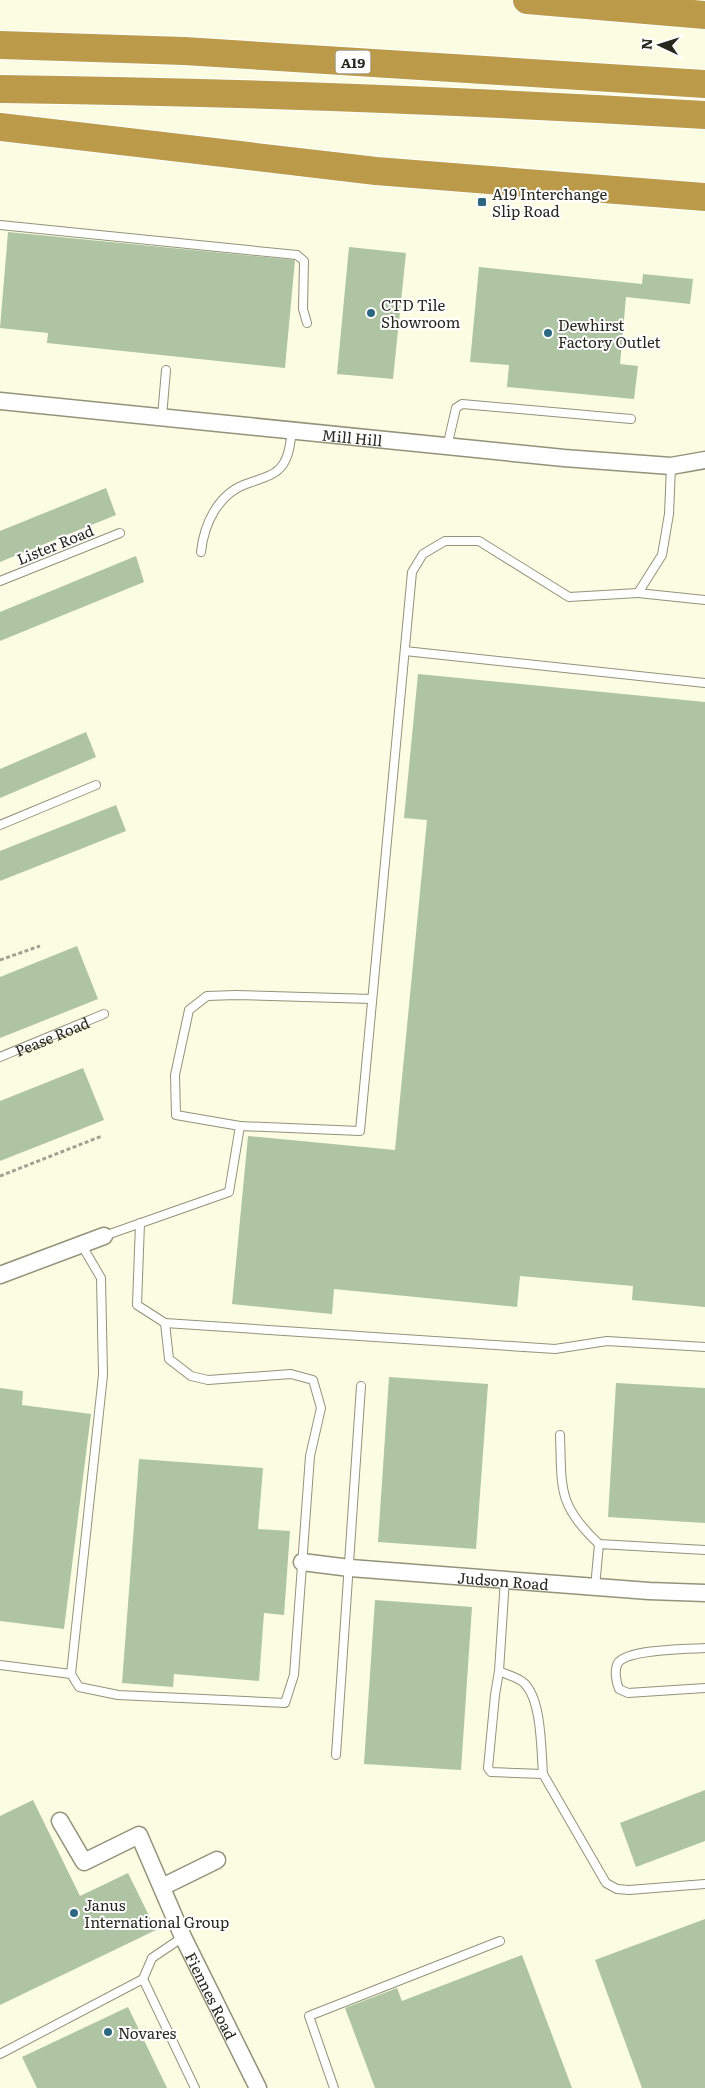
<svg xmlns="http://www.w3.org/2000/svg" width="705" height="2088" font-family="Literata,serif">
<rect width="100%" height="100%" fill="#fbfde2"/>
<g fill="#aec4a2">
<polygon points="8,232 295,260 285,368 47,343 48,333 0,328"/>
<polygon points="349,247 406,253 393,379 337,374"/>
<polygon points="479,267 642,284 643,274 693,279 690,304 626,297 620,364 638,366 634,399 507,387 509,365 470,362"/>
<polygon points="106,488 116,515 0,562 0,531"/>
<polygon points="136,556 144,582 0,641 0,612"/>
<polygon points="418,674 705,702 705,1307 632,1300 633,1286 520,1276 517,1307 334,1289 332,1314 232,1304 248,1136 395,1150 427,820 404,818"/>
<polygon points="86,732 96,757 0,798 0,769"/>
<polygon points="116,805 126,831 0,881 0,851"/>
<polygon points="77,946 98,999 0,1038 0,977"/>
<polygon points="83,1068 104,1120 0,1161 0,1101"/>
<polygon points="389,1377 488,1384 476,1549 378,1542"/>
<polygon points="616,1383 705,1388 705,1523 608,1517"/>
<polygon points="0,1388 23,1391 22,1405 91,1414 64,1629 0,1621"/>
<polygon points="139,1459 263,1468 258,1529 290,1531 284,1615 264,1613 259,1681 174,1674 173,1687 122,1683"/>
<polygon points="375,1600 472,1607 461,1770 364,1764"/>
<polygon points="705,1790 705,1841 636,1867 620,1823"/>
<polygon points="33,1800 80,1896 128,1873 156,1930 0,2005 0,1816"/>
<polygon points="705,1919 705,2088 642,2088 595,1960"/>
<polygon points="522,1955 572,2088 375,2088 345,2008 397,1988 402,2001"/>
<polygon points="128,2007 167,2088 37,2088 22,2057"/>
</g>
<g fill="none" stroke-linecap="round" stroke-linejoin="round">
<g stroke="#91937a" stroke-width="10">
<g id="lane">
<polyline points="0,225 297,255 304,261 303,309 307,323"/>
<polyline points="162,417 166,370"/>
<polyline points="447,447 456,408 462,404 631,419"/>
<path d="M201 552C204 524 218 494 246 484 256 480 271 477 278 470 289 461 290 444 292 431"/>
<polyline points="0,581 120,533"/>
<polyline points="638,593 705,600"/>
<polyline points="405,651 705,683"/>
<polyline points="0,825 96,785"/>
<path id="s1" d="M0 1057 104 1014"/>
<polyline points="240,1126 176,1115 175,1075 189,1010 207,996 236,995 372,999"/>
<polyline points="140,1223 137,1305 165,1323 555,1349 607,1341 705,1347"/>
<polyline points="104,1236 229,1192 240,1126 360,1131 412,572 423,554 445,541 479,541 569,597 638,593 662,555 669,514 671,466"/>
<path d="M560 1435C562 1488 557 1505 599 1544"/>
<polyline points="595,1587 599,1544 705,1550"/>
<path d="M705 1648C688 1649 627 1649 618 1663 614 1670 616 1682 619 1689L628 1693 705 1688"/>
<polyline points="0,1665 71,1674 103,1375 101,1278 81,1244"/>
<path d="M499 1671C507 1675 518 1677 524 1683 542 1700 541 1750 543 1774L491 1772 488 1768 495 1695 499 1671 505 1579"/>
<polyline points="71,1674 79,1687 118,1695 285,1703 294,1675 310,1456 321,1408 313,1380 291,1374 208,1380 191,1376 169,1359 165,1323"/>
<polyline points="336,1755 361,1386"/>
<polyline points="543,1774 606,1883 617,1889 629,1890 705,1884"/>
<polyline points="183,1937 152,1958 143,1979 195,2088"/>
<polyline points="0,2054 143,1979"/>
<polyline points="334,2088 309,2016 500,1941"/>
</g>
</g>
<g stroke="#91937a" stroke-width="19">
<g id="street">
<path id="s2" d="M0 401 564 458 671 466 705 460"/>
<polyline points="0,1275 104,1236"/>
<path id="s3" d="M302 1562 350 1568 649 1591 705 1593"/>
<path id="s4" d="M60 1821 84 1862 139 1835 183 1937 258 2088"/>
<polyline points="162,1887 217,1860"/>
</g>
</g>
<g stroke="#fff" stroke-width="30">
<g id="highway">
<polyline points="527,0 705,15"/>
<polyline points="0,45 184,51 705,84"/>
<path d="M0 89C235 92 470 101 705 115"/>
<polyline points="0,127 376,171 705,197"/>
</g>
</g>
<g stroke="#a0a28e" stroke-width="3" stroke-dasharray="4 2.5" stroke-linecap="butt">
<polyline points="0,960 40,946"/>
<polyline points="0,1176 102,1136"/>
</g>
<use href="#lane" stroke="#fff" stroke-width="8"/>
<use href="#street" stroke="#fff" stroke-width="16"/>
<use href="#highway" stroke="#bb9a49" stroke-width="28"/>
</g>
<g fill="#2c6780" stroke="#fff" stroke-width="2">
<rect x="477" y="197" width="10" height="10" rx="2.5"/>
<circle cx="371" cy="313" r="5"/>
<circle cx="548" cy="333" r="5"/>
<circle cx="74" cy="1913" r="5"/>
<circle cx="108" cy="2032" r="5"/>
</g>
<g text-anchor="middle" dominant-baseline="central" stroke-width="4" stroke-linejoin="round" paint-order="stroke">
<rect fill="#fff" stroke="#676861" stroke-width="1" x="335.5" y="50.5" width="35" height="23" rx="4"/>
<g font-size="14" font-weight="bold" fill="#26271d">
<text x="353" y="62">A19</text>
</g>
<g font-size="15" fill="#26271d" stroke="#fff" text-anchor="start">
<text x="492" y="193">A19 Interchange<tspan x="492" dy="17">Slip Road</tspan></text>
<text x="381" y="304">CTD Tile<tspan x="381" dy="17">Showroom</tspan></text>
<text x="558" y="324">Dewhirst<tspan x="558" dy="17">Factory Outlet</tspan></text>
<text x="84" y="1904">Janus<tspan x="84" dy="17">International Group</tspan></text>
<text x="118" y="2032">Novares</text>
</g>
<g font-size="15" fill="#26271d" stroke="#fff">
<text stroke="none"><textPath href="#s2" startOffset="354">Mill Hill</textPath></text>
<text transform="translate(55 544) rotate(-22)">Lister Road</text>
<text stroke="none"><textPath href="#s1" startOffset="56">Pease Road</textPath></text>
<text stroke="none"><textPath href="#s3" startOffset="202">Judson Road</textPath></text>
<text stroke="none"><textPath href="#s4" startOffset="285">Fiennes Road</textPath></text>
</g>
</g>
<g transform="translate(660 45) rotate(274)" stroke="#ffffff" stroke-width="4" paint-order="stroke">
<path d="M0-4L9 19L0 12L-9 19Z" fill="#26271d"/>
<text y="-8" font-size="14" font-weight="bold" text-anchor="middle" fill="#26271d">N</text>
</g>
</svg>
